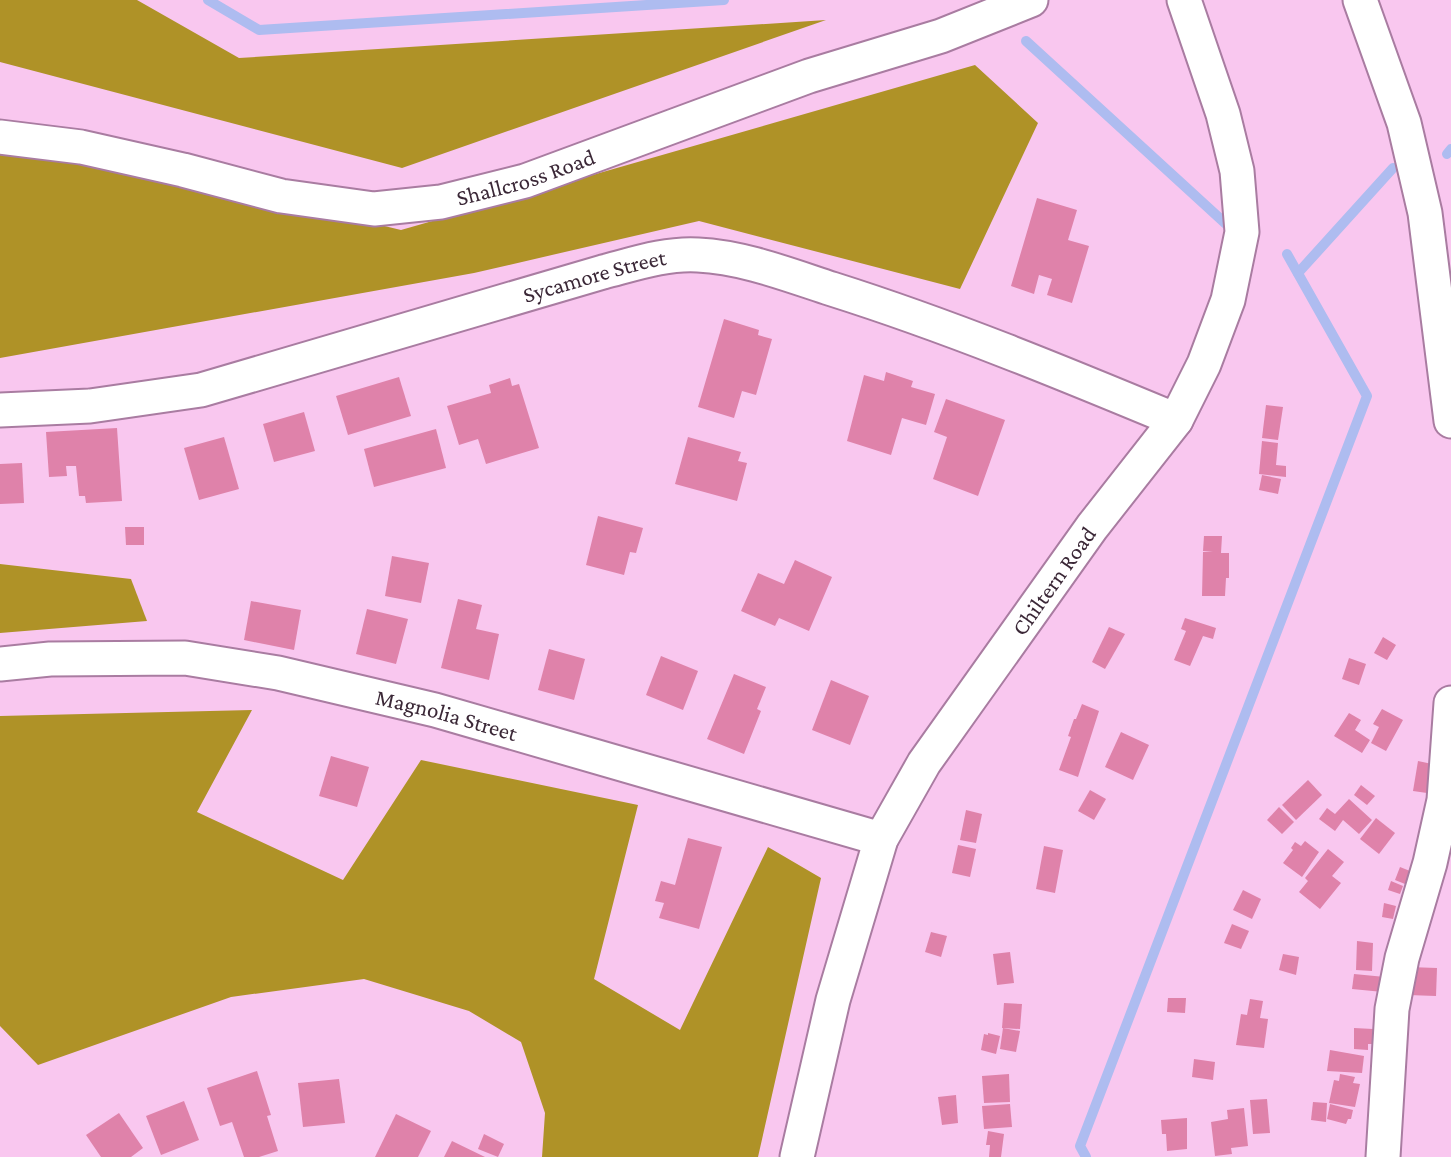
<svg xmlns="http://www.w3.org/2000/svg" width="1451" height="1157" font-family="'Crimson Pro',serif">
<rect width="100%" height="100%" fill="#f9c7ef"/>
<g fill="#af9227">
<polygon points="0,0 137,0 239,58 826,20 402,168 0,62"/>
<polygon points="975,65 1038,123 960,289 699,221 474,273 0,358 0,153 107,159 401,230"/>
<polygon points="0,564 131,579 147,621 0,633"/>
<polygon points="252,710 197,812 343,880 421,760 638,805 594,979 680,1030 768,847 821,878 758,1157 542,1157 545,1113 521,1042 469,1011 364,979 231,997 38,1065 0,1026 0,716"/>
</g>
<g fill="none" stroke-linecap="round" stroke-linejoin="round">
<g stroke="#aebcf0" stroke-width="10">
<polyline points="208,0 259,30 724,0"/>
<polyline points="1026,41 1226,224"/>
<polyline points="1447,154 1451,149"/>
<polyline points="1298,273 1393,168"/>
<polyline points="1086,1157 1080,1146 1367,396 1287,254"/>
</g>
</g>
<g fill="#df82aa">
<polygon points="1037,198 1077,210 1068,240 1089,246 1072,303 1047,295 1052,279 1039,275 1034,294 1011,286"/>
<polygon points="724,319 759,330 758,335 772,339 756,395 742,391 734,418 698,407"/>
<polygon points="886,372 913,381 911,387 935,394 926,425 902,418 891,455 847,441 864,375 884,381"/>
<polygon points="399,377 411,416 348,435 336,396"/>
<polygon points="510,378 512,386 519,384 539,448 486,464 478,439 459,445 447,406 491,393 489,385"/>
<polygon points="946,399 1005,420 978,496 933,479 947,437 934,432"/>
<polygon points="1266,405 1283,407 1278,440 1262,438"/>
<polygon points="304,412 315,451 274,462 263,424"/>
<polygon points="117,428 122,501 86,503 85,496 79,496 76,466 66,466 67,476 49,477 46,432"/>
<polygon points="436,429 446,468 374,487 364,449"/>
<polygon points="224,437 239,489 199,500 184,448"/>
<polygon points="688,437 741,452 738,461 747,463 737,501 675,484"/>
<polygon points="1262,441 1278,443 1276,465 1286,466 1286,477 1259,474"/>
<polygon points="22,463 24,503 0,504 0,464"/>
<polygon points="1262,475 1281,479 1278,494 1259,490"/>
<polygon points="598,516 643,528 636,553 630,552 624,575 586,565"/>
<polygon points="125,527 144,527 144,545 126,545"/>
<polygon points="1204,536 1222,536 1221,553 1229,553 1229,578 1226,578 1225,596 1202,596 1203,552 1213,552 1203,551"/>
<polygon points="392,556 429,563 421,603 385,596"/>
<polygon points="795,560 832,577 809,631 779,618 775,626 741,611 758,573 784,584"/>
<polygon points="458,599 482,605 476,629 499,634 489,680 441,668"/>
<polygon points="251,601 301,610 294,650 244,640"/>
<polygon points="367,609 408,619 396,664 356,654"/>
<polygon points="1185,618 1216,628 1213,639 1203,636 1190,666 1174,660 1186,631 1181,629"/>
<polygon points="1109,627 1125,634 1105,669 1092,662"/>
<polygon points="1383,637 1396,645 1387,660 1374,653"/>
<polygon points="549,649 585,659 574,700 538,690"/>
<polygon points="661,656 698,671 683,710 646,695"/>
<polygon points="1349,658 1366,664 1359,685 1342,679"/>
<polygon points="734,674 766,687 757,709 761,711 744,754 707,739"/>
<polygon points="831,680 869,696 850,745 812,730"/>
<polygon points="1082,704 1099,711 1078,777 1059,770 1071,737 1068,736 1074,719 1076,719"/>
<polygon points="1382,709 1403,720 1386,751 1371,743 1379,727 1373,724"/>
<polygon points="1349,713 1361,720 1355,730 1370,740 1362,753 1334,736"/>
<polygon points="1121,732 1149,745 1133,780 1105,767"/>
<polygon points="331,756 369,767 357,807 319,796"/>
<polygon points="1418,761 1432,764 1427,793 1413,791"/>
<polygon points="1308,780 1322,795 1296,820 1282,805"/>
<polygon points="1361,785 1375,796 1367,805 1354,795"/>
<polygon points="1090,790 1106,799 1094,820 1078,811"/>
<polygon points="1349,799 1372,820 1359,834 1343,820 1335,831 1319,819 1327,808 1335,814"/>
<polygon points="1279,807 1294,822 1282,834 1267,820"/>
<polygon points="966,810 982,814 976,843 960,840"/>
<polygon points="1376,818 1395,833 1379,854 1360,839"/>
<polygon points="688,838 722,847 699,929 659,918 664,903 655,901 661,881 675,885"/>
<polygon points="1305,841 1319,852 1302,877 1283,863 1293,850 1291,848 1295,842 1301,846"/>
<polygon points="958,845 976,849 970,877 952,873"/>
<polygon points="1044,846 1063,850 1055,893 1036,889"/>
<polygon points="1328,849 1344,862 1332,876 1341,883 1320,909 1299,892 1308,881 1305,878"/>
<polygon points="1400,867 1410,871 1405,884 1395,880"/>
<polygon points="1391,881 1403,886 1400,894 1388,890"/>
<polygon points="1243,890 1261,899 1252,919 1233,910"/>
<polygon points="1384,903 1396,906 1393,919 1382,917"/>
<polygon points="1232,924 1249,931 1241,949 1224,943"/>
<polygon points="931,932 947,936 941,957 925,952"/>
<polygon points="1357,941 1373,943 1372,971 1356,970"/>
<polygon points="1010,952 1014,983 997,985 993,954"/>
<polygon points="1283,954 1299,957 1296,975 1279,970"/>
<polygon points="1409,967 1437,968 1436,996 1408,995"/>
<polygon points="1354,974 1385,977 1383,992 1352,989"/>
<polygon points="1168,998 1186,998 1185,1013 1167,1012"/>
<polygon points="1250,999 1263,1001 1260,1018 1268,1019 1264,1048 1236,1045 1241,1014 1247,1015"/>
<polygon points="1004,1003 1022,1004 1020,1029 1002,1028"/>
<polygon points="1003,1028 1020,1031 1016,1052 1000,1049"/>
<polygon points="1354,1028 1373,1029 1372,1044 1368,1044 1368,1050 1354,1049"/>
<polygon points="988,1033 1000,1036 996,1054 981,1050 984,1034 988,1035"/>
<polygon points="1330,1050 1364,1056 1362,1073 1327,1071"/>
<polygon points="1194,1059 1215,1062 1213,1080 1192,1077"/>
<polygon points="257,1071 271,1115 267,1116 278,1151 259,1157 244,1157 232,1122 220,1126 207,1088"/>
<polygon points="1009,1074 1010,1102 984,1103 982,1076"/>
<polygon points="1340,1074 1355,1077 1353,1083 1360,1084 1355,1107 1329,1103 1334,1080 1339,1081"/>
<polygon points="339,1079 345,1123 303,1127 298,1083"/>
<polygon points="956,1095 958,1123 942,1125 938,1097"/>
<polygon points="1267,1099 1270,1133 1253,1134 1250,1100"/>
<polygon points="184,1101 199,1140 161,1155 146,1116"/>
<polygon points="1313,1102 1327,1103 1326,1122 1311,1120"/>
<polygon points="1010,1104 1012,1127 984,1129 982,1106"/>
<polygon points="1330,1104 1353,1110 1351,1119 1348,1119 1346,1124 1327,1119"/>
<polygon points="1244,1108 1248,1146 1231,1148 1232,1154 1215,1156 1211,1122 1228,1119 1227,1110"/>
<polygon points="119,1113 143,1148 131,1157 101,1157 86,1135"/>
<polygon points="396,1114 431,1131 418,1157 375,1157"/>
<polygon points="1187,1118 1187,1149 1167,1151 1166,1134 1162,1134 1161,1120"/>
<polygon points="988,1131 1004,1134 1001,1157 989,1157 990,1145 986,1145"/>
<polygon points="484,1134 504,1144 498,1157 478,1149"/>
<polygon points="452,1141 485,1157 444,1157"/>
</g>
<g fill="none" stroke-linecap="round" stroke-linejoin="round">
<g stroke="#a97ca1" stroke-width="37">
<g id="minor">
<polyline points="1360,0 1404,123 1425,213 1451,421"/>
<path id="s1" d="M0 137 81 147 183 170 281 196 374 209 441 202 525 181 809 76 941 36 1031 0"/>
<path id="s2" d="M0 410 90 406 201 390 603 272C634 264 666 253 698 255 743 257 789 275 832 289 949 326 1063 373 1176 420"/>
<path id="s3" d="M0 664 50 659 185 658 278 673 435 710 881 839"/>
<path id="s4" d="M797 1157 833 1000 881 839 924 763 1092 527 1176 420 1204 364 1228 300 1242 232 1237 171 1223 114 1184 0"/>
<polyline points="1383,1157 1392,1009 1402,958 1430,863 1444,800 1451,703"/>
</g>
</g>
<use href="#minor" stroke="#fff" stroke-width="33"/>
</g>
<g text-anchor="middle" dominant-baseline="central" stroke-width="5" stroke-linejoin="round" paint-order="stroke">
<g font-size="23" fill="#3b2837" stroke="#fef9fd">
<text stroke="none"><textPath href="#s1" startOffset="537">Shallcross Road</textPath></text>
<text stroke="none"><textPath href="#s2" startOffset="612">Sycamore Street</textPath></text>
<text stroke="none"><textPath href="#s4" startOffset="640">Chiltern Road</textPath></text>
<text stroke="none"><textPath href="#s3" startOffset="453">Magnolia Street</textPath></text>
</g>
</g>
</svg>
